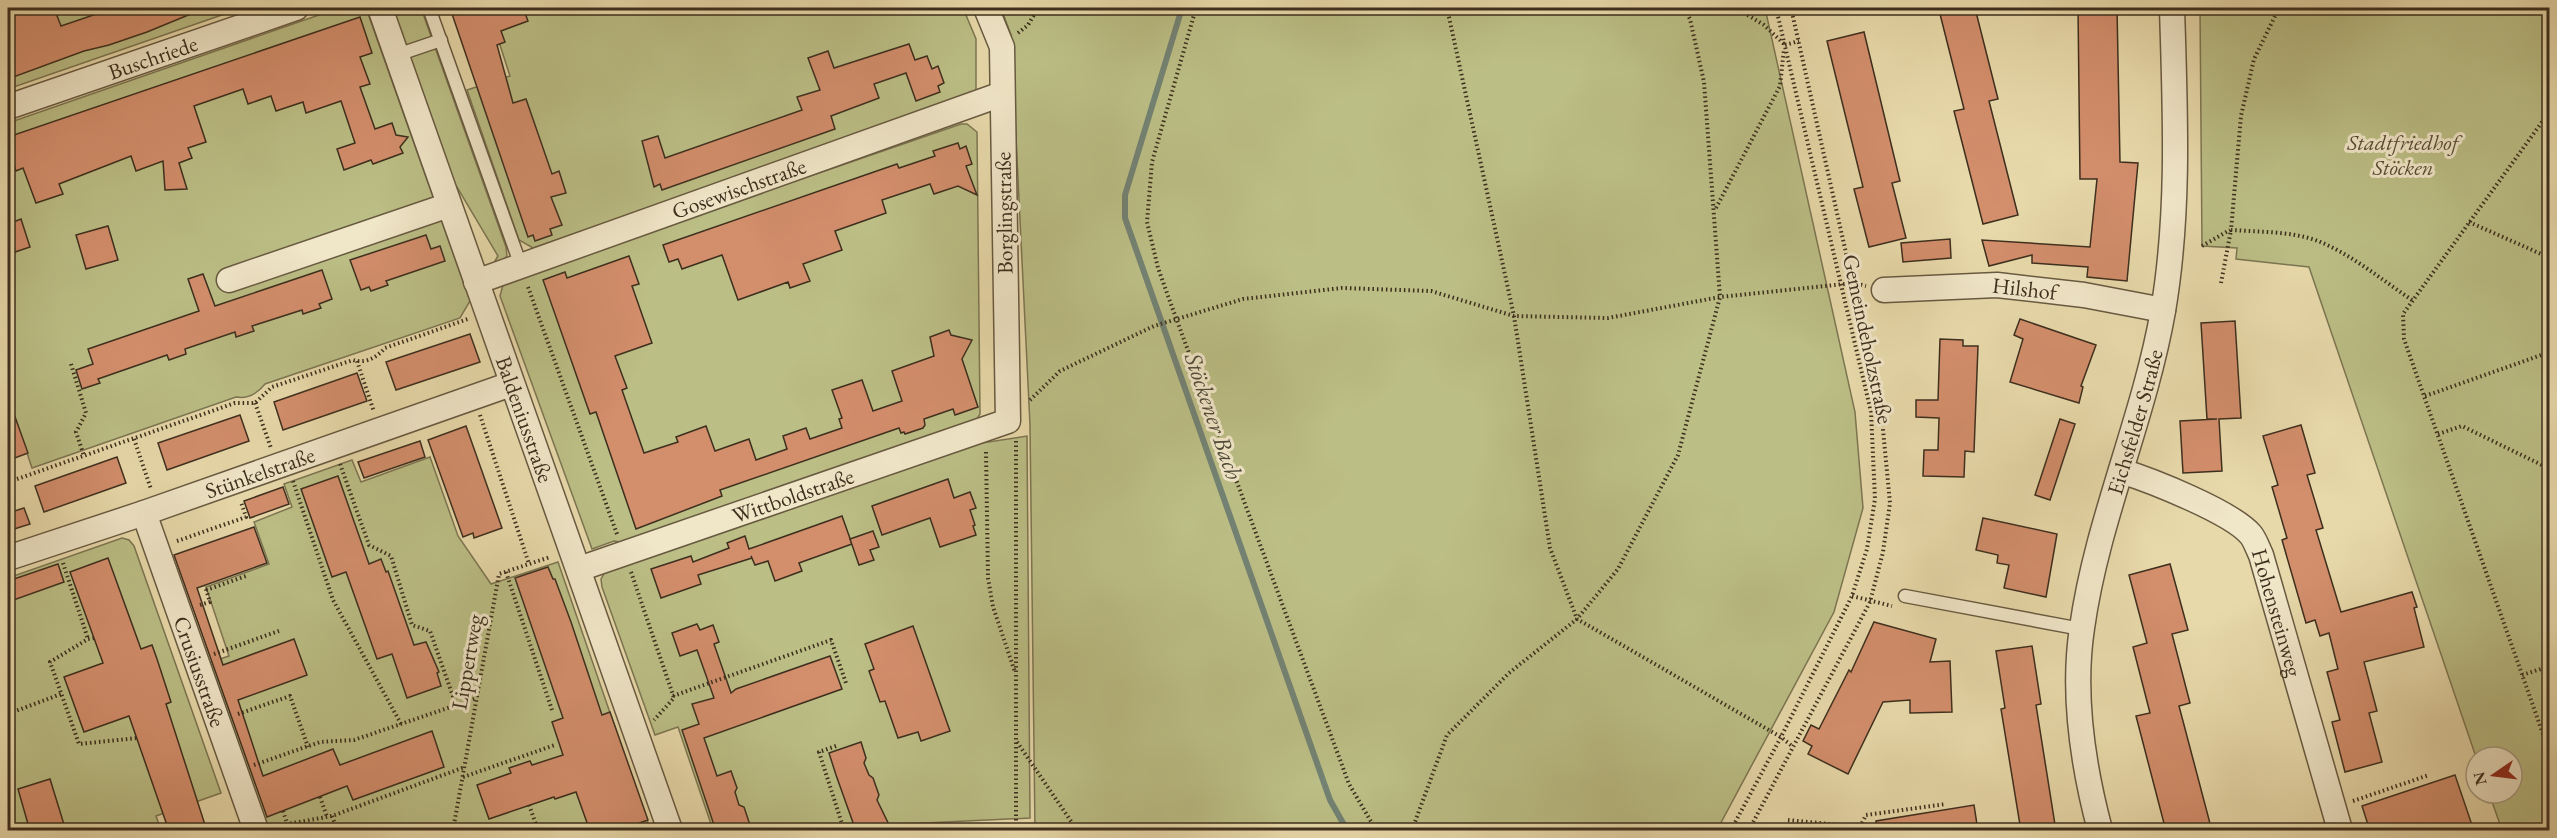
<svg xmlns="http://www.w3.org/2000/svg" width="2557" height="838" font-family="'EB Garamond',serif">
<rect width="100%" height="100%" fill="#e8d9aa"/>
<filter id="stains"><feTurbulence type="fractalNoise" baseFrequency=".00333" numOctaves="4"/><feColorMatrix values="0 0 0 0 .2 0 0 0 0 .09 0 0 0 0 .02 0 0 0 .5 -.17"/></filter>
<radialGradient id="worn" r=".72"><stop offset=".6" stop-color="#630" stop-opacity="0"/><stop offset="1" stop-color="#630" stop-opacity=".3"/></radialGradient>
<g fill="#bbbe85" stroke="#7c7652" stroke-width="1.5">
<polygon points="8,8 242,8 8,89"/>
<path d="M339 8H366L470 301 460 318 265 384C257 394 248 399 236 397L32 468 8 396V123Z"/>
<polygon points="387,8 421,8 506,247 507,256 500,263 495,261 498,256 457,187 449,183"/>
<polygon points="488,8 963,8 976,39 976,94 533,248 519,240 467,90 510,76"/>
<polygon points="1001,8 1765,8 1855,412 1863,508 1834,612 1717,830 1035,830 1030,425 1011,35"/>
<polygon points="2200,8 2549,8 2549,830 2502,830 2489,793 2512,793 2512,757 2476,757 2309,267 2236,259 2237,248 2202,246"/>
<polygon points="961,124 967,124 977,132 980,414 975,422 626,543 614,541 592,549 500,296 503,285 509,280"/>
<polygon points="1027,436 1030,818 904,824 883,830 713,830 678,727 655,735 602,587 601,579 605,572 975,444"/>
<polygon points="430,457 458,536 491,584 558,562 648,823 641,825 643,830 261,830 202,665 229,656 206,587 269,564 254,522 292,507 284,484 352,460 361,482"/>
<polygon points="122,538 129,540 134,546 221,793 156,816 161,830 14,830 8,811 8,578"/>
</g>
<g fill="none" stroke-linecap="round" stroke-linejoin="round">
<polyline stroke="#738273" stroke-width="6" points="1182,8 1125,195 1125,218 1330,800 1347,830"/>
</g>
<g fill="#d38e6c" stroke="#3d2f1e" stroke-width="1.5">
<polygon points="8,8 54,8 61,26 114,8 203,9 147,32 109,45 84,51 8,79"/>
<polygon points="450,8 523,8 528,21 501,31 505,42 497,45 513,103 526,99 552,174 559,171 566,193 551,197 562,225 550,229 552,235 535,241 533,235 528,237"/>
<polygon points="1965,8 1975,8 1998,99 1989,101 2018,215 1983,224 1954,111 1964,109 1940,14"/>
<polygon points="2078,8 2117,8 2120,162 2138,163 2127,281 2087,277 2088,267 2032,263 2032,255 1989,266 1982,240 2090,247 2097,179 2080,179"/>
<polygon points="360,17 372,53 360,57 370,84 360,87 375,129 392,123 396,135 408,137 400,147 403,153 373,164 371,160 344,170 337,149 355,143 341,101 306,113 303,102 276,111 271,96 248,104 243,89 194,106 206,142 188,148 192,158 179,163 187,189 165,190 163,161 136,171 131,156 59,184 63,194 36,203 23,168 16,171 8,147 8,137"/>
<polygon points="1864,32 1900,181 1892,183 1906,238 1869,247 1854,189 1863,187 1827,41"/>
<polygon points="909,44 915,60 927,56 932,69 938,66 944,83 938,86 940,92 916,101 906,73 874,84 879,98 831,116 835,129 662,190 660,184 654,187 642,141 658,136 665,158 802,110 797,97 820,90 808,58 828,51 834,68"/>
<polygon points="958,143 960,149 966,146 972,164 966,166 977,195 958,186 934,194 930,184 882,200 886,213 835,231 842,250 803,264 810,281 790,288 788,282 738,300 722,255 682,269 678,259 669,262 663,245 897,164 899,168 935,156 933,151"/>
<polygon points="21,219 30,247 15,252 11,242 8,243 8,224"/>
<polygon points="108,226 118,260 86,269 76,235"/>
<polygon points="426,235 431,249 440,246 445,261 386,281 388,285 371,291 369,287 361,290 350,260"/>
<polygon points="1950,239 1951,258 1903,262 1901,243"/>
<polygon points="629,256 639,284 632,286 652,343 615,356 627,388 622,390 644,453 678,442 676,437 706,426 715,451 749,439 756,460 787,449 783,436 806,428 810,439 842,428 839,419 842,418 832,390 862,380 873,411 902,401 892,371 934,356 930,337 949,330 951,335 972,340 962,359 978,407 955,415 953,409 924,419 925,425 923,428 905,434 904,432 901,433 899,428 720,490 722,496 636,529 596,412 590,414 543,280 565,272 567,278"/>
<polygon points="322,270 332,299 319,304 321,308 303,314 302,310 252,326 254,331 236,337 235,332 185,349 186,354 169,360 167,355 98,379 100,383 82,389 76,370 93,364 88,349 199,311 188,279 203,274 215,306"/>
<polygon points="2020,319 2096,345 2081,386 2083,387 2079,403 2010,382 2023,339 2014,335"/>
<polygon points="2235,321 2241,418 2219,419 2222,471 2183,473 2180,421 2217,419 2207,419 2201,323"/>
<polygon points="470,334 480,362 396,390 386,362"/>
<polygon points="1940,339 1963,340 1963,346 1978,346 1974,452 1965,451 1964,477 1923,476 1924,450 1938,450 1939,418 1916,417 1916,400 1938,400"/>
<polygon points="357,373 367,401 283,430 274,402"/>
<polygon points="8,403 10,403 28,453 12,459 8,445"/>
<polygon points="240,415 249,441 167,470 158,443"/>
<polygon points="2060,419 2075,424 2050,500 2035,495"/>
<polygon points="2301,425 2315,473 2307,475 2323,528 2316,530 2341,612 2412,592 2417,607 2414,608 2424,647 2364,662 2377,711 2369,713 2382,762 2345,772 2332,722 2340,720 2327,672 2338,669 2329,633 2320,636 2315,620 2306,623 2282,540 2287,538 2272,487 2278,485 2263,436"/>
<polygon points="466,426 502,528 474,538 473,533 463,537 428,440"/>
<polygon points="420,441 425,457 364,478 358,462"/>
<polygon points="117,457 126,483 44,512 35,486"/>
<polygon points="338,476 369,564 381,559 386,572 388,571 414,645 426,642 439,672 437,673 441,686 407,698 392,654 377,659 346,572 332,577 301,489"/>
<polygon points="948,479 954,498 970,492 976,508 970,510 975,525 973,526 976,535 940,547 930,518 882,535 872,506"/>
<polygon points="283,487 289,504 250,518 244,501"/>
<polygon points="24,508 30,524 8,531 8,513"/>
<polygon points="842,516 852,544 799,563 802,571 775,581 768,561 755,565 751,556 752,558 698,575 701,584 661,598 651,569 691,556 693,562 729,548 727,543 745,536 749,549"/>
<polygon points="1983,518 2057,534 2046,597 2004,588 2009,565 1997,563 1998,555 1976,550"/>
<polygon points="254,527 267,563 197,588 223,665 294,639 307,675 238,700 263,776 333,749 340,765 432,731 444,767 353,800 347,786 267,817 174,555"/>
<polygon points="873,531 879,547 870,550 874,560 859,565 850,539"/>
<polygon points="108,558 141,649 152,645 157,659 171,702 166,704 207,831 169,831 129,716 84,732 64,677 103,663 70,572"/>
<polygon points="58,564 64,582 8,602 8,581"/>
<polygon points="2170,564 2188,630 2172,634 2190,703 2179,706 2212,831 2166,831 2136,716 2150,713 2133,647 2147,643 2129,575"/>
<polygon points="548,567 553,579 555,579 571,622 602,715 610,712 648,820 617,831 590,831 576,792 555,799 554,797 489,819 477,785 511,773 509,768 530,761 532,765 563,755 552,722 563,718 515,578"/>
<polygon points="1874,622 1936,639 1930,662 1950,661 1952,712 1910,713 1910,700 1883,702 1848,774 1808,754 1812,746 1803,741 1811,725 1819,729 1849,670 1851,672"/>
<polygon points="697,624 700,630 713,625 719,642 714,644 731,693 736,689 830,656 842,689 704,738 717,776 731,771 737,788 735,792 739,805 744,807 752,831 716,831 682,730 699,724 692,704 714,698 697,650 680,656 672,633"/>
<polygon points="913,626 950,731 921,741 918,732 898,738 885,701 880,702 869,671 874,669 865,644"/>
<polygon points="2032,646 2041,704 2036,705 2056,831 2021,831 2001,709 2005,708 1996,651"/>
<polygon points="861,742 866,758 864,763 869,775 873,778 879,795 877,800 892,831 856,831 836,775 829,753"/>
<polygon points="2455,775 2474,831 2370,831 2362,806"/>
<polygon points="50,779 66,831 30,831 18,789"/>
<polygon points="1974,805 1978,831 1876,831 1876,821"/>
</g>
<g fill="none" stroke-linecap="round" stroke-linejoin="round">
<g stroke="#685a41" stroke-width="15">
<g id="lane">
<polyline points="429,8 521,266"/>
<polyline points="397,55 441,40"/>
<polyline points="1905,596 2081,629"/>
</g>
</g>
<g stroke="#685a41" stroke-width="27">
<g id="street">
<path id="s1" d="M380 8 670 830"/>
<path id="s2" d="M8 107 296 8"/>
<polyline points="229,280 449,205"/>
<path id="s3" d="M476 282 1002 94"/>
<path id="s4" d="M1884 290 1997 285 2084 295 2163 310"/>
<path id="s5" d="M2121 471C2150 480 2232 512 2251 535 2255 540 2258 549 2261 555L2340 830"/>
<path id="s6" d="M144 513 256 830"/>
<path id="s7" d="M8 558 144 513 511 384"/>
<path id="s8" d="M579 569 1008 421 1002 47 986 8"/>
<path id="s9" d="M2100 830C2083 766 2072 694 2082 628 2097 520 2144 419 2163 311 2180 211 2175 108 2172 8"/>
</g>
</g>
<g stroke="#3d2f1e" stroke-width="4" stroke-dasharray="1.5 3" stroke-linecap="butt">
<polyline points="1196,8 1152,162 1147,222 1158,268 1176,318 1349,784 1376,830"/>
<polyline points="1447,8 1514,316 1550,548 1577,619 1781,737 1793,747"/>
<polyline points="1736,8 1764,25 1784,44"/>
<path d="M2279 8 2254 59 2241 116 2231 230C2259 232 2291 231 2318 241 2351 254 2382 280 2412 300"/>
<polyline points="1018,33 1028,25 1038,8"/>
<polyline points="1785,45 1799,41"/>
<polyline points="2550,111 2403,314 2404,339 2550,754"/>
<polyline points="1716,208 1780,86 1784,49"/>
<polyline points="2469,222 2550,258"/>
<polyline points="2202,246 2230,230"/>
<polyline points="2221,283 2231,230"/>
<polyline points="528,287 617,534"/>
<polyline points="357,361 374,412"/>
<polyline points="71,364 86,413 76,432 84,456"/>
<polyline points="2425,396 2550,352"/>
<polyline points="1030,400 1060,371 1154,326 1243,299 1342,288 1431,291 1514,316 1608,318 1720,297 1854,283 1866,286"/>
<polyline points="255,403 271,448"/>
<polyline points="480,415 529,564"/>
<polyline points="2438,434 2462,426 2550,469"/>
<polyline points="134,439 151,489"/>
<polyline points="1016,441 1016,830"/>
<polyline points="986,452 988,578 993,607 1015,672"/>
<polyline points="340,464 369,545 391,556 412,625 430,631 456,705"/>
<path d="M17 479 235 403H255L272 387 353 360C366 364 377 357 385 348L468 319"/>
<polyline points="293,481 333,600 401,724"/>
<polyline points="177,541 246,517 241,502"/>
<polyline points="63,563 88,639"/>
<polyline points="506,572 552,710"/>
<polyline points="631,572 674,698 654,720"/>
<polyline points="206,590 246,576"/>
<polyline points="1852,596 1892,606"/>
<polyline points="200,605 210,602 205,586"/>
<polyline points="94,638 88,639 50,662 79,744 137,738"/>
<polyline points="214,654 279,631"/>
<polyline points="2522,675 2550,666"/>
<polyline points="673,696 831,640 846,683"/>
<polyline points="13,712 61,694"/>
<polyline points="238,714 290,696 308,747"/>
<polyline points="1017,742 1077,830"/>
<polyline points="836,746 819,752 844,830"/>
<polyline points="254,765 320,742 354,740 477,698"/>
<polyline points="463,777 555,745"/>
<polyline points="320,797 327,817"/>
<polyline points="2353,801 2429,775"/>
<polyline points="529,805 538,830"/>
<polyline points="283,811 287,823"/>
<polyline points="332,816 337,830"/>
<polyline points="1788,820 1860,827 1859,830"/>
<polyline points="8,824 10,830"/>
<polyline points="277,826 332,816 465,767"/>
<polyline points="1860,827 1866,815 1946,804"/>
<polyline points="453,830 499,574 550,557"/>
<polyline points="1412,830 1447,735 1509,673 1577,619 1618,569 1678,455 1720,297 1704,82 1690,19 1684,8"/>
<polyline points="1731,830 1781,737 1852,596 1867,549 1875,499 1871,412 1776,8"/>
<polyline points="1749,830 1870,602 1883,552 1890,503 1881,409 1791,8"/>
</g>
<use href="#lane" stroke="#f0e6c8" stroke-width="12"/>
<use href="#street" stroke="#f0e6c8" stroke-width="24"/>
</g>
<g text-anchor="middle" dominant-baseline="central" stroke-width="6" stroke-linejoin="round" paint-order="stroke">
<g font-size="22" fill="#3d2f1e" stroke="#f0e6c8">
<text stroke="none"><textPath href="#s2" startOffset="153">Buschriede</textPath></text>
<text stroke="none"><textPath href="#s3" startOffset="279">Gosewischstraße</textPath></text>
<text transform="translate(1004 213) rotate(-91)">Borglingstraße</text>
<text stroke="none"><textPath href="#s4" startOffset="141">Hilshof</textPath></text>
<text transform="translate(1868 339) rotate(78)">Gemeindeholzstraße</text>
<text stroke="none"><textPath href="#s1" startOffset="436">Baldeniusstraße</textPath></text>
<text stroke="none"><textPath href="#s9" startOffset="417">Eichsfelder Straße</textPath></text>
<text stroke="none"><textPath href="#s7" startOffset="266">Stünkelstraße</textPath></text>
<text stroke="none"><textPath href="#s8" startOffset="226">Wittboldstraße</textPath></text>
<text stroke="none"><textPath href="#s5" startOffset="228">Hohensteinweg</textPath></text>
<text transform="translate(467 662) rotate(-80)">Lippertweg</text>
<text stroke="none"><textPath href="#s6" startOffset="168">Crusiusstraße</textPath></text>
</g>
<g font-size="22" font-style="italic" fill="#564c33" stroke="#f0e6c8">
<text x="2403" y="142">Stadtfriedhof<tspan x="2403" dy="25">Stöcken</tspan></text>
</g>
<g font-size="24" font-style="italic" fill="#4f4b3a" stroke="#f0e6c8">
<text transform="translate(1214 416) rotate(71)">Stöckener Bach</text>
</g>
</g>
<rect width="2557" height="838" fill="none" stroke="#e8d9aa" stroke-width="30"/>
<rect x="9" y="9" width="2539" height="820" fill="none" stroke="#3d2f1e" stroke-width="3"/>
<rect x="15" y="15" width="2527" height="808" fill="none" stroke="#3d2f1e" stroke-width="1.5"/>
<g transform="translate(2494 775) rotate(256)"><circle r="28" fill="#f0e6c8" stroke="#a89d84" stroke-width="1.5"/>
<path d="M0-4.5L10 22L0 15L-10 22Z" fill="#8f2418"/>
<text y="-9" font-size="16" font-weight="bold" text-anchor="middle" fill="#3d2f1e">N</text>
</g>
<rect width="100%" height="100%" filter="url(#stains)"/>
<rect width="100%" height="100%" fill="url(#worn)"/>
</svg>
